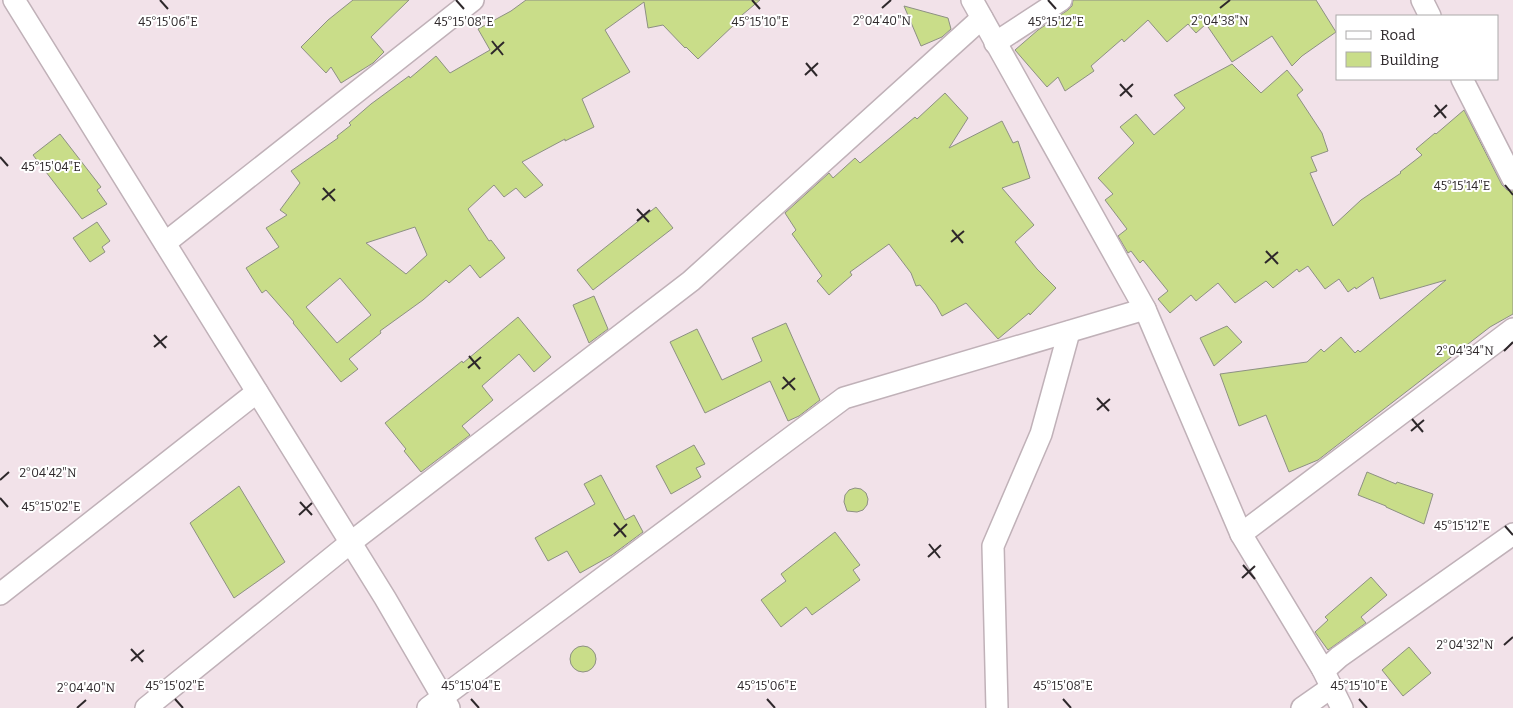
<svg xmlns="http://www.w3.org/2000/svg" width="1513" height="708" font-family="Bitter,serif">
<rect width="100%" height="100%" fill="#f2e2e9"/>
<g fill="#c9dd89" stroke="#8d9083" fill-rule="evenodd">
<polygon points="353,0 409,0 371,37 384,52 373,63 341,83 331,67 326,73 301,47 328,20"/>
<path d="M526 0H760L736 20 737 22 698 59 686 47 685 48 663 25 648 28 644 2 605 30 630 72 582 99 594 127 565 141V139L522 162 543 185 525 198 516 188 504 197 494 185 468 209 489 241 491 240 505 258 480 278 470 265 449 283 446 280 423 300 380 331 381 333 349 359 358 369 341 382 293 323 294 322 266 290 262 293 246 268 279 247 266 228 287 215 280 210 300 183 291 171 338 138 337 136 351 125 349 123 371 104 409 76 410 78 436 56 450 73 490 50 478 29 511 11ZM415 227 427 255 406 274 366 243ZM340 278 371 315 337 343 306 307Z"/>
<polygon points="1073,0 1316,0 1336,32 1302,56 1292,66 1272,36 1232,62 1206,24 1196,33 1188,24 1167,42 1148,20 1124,42 1122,39 1091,66 1094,71 1065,91 1058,77 1047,87 1015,50 1038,30 1068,10 1072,6"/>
<polygon points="904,6 948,18 951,29 942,37 921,46"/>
<polygon points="1232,64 1261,93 1287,70 1303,90 1297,95 1322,133 1328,151 1311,157 1317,171 1310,173 1333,226 1361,200 1401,173 1400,172 1422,155 1416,149 1435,133 1436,134 1464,110 1502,185 1507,190 1513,191 1513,314 1490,327 1318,460 1289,472 1266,415 1239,426 1220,374 1307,362 1321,349 1324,352 1341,337 1355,353 1358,350 1360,352 1446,280 1380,299 1373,277 1356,289 1355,287 1348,292 1339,279 1325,289 1308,266 1299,272 1297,269 1273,288 1266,281 1235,303 1218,283 1196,301 1191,295 1170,313 1158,299 1168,291 1143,260 1140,263 1131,251 1128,253 1118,236 1127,229 1105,200 1113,194 1098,178 1134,143 1120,127 1136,114 1154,135 1185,108 1174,95"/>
<polygon points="945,93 968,118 949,148 1002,121 1013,143 1018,141 1030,178 1002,188 1034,225 1015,242 1037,269 1056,288 1030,315 1029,313 998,339 966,303 942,316 936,305 920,285 916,286 911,273 889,244 850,272 852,275 829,295 817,281 822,276 792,234 796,230 785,213 829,173 833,178 855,158 860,163 915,117 917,119"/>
<polygon points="60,134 101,187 97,190 107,204 82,219 33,155"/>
<polygon points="656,207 673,228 593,290 577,270"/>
<polygon points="97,222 110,241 102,247 105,252 90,262 73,238"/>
<polygon points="594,296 608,329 589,343 573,305"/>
<polygon points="518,317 551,357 534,372 519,354 482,386 493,400 462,426 470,435 421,472 404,451 406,449 385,423 462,361 463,363"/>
<polygon points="786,323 820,400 799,416 788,421 770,381 705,413 670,342 697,329 722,380 762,361 752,338"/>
<polygon points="1227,326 1242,342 1214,366 1200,338"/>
<polygon points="694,445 705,464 696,468 701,477 671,494 656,466"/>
<polygon points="1367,472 1396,484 1397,482 1433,494 1424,524 1386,507 1386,506 1358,495"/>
<polygon points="601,475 625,520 634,515 643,532 612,555 580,573 567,551 548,561 535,538 595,504 584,484"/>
<polygon points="239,486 285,562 234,598 190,523"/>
<polygon points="855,488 861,489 866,493 868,499 867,505 863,510 857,512 847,511 844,502 845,495 849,490"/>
<polygon points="835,532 860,565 853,570 860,580 812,615 806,607 781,627 761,600 786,581 781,574"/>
<polygon points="1371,577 1387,595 1361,617 1366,623 1328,650 1315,632 1328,620 1325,617"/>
<circle cx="583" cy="659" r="13"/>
<polygon points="1409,647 1431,673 1403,696 1382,670"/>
</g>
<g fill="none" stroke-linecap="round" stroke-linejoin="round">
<g stroke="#c0b1b8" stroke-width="24">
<g id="street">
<polyline points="14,0 385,598 449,708"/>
<polyline points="972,0 1145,309 1241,534 1322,668 1342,708"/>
<polyline points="1422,0 1430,16"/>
<polyline points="995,43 1061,0"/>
<polyline points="1462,79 1513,179"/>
<polyline points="165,243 473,0"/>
<polyline points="1241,534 1513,329"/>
<polyline points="0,594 257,392"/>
<polyline points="1322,668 1329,666 1339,657 1513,534"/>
<polyline points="146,708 350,543 691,281 982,18"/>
<polyline points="428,708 844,398 1145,309"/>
<polyline points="997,708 993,546 1041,434 1069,332"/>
<polyline points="1302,708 1332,687"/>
</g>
</g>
<use href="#street" stroke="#fff" stroke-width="21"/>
</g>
<path fill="none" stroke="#2e282b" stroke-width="2" d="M160 0 168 9M456 0 464 9M752 0 760 9M1048 0 1056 9M882 8 891 0M1220 8 1230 0M492 41 503 55M491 54 504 42M806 63 817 76M805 75 818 63M1120 84 1132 97M1120 96 1133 84M1435 105 1446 118M1434 117 1447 105M0 157 8 166M1505 185 1513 195M323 188 335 201M322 200 335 189M637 209 649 222M637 221 650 210M952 230 963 243M951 242 964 231M1266 251 1278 264M1265 263 1278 252M154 335 166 348M154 347 167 336M1504 351 1513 342M469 356 480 369M468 368 481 357M783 377 795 390M782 389 795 378M1097 398 1109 411M1097 410 1110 399M1412 419 1423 432M1411 431 1424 420M0 480 9 472M0 498 8 507M300 502 312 515M299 515 312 503M614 523 626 537M1505 526 1513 535M614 536 627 524M929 544 940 558M928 557 941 545M1243 565 1255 579M1242 578 1255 566M1504 645 1513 637M131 649 143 662M131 661 144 650M175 699 183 708M471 699 479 708M767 699 775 708M1063 699 1071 708M1359 699 1367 708M77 708 86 700"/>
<g font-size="12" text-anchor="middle" fill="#2e282b" stroke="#fff" stroke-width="4" stroke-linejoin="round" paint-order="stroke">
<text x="882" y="25">2°04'40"N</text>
<text x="1220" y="25">2°04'38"N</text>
<text x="168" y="26">45°15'06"E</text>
<text x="464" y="26">45°15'08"E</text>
<text x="760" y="26">45°15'10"E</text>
<text x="1056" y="26">45°15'12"E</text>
<text x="51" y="171">45°15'04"E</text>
<text x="1462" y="190">45°15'14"E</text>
<text x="1465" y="355">2°04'34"N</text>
<text x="48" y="477">2°04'42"N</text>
<text x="51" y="511">45°15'02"E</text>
<text x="1462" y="530">45°15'12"E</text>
<text x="1465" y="649">2°04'32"N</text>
<text x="175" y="690">45°15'02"E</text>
<text x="471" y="690">45°15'04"E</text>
<text x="767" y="690">45°15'06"E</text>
<text x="1063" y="690">45°15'08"E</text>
<text x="1359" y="690">45°15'10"E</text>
<text x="86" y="692">2°04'40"N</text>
</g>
<rect x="1336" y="15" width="162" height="65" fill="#ffffff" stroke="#aba9aa"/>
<rect x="1346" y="31" width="25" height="8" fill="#ffffff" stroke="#aba9aa"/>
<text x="1380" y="40" font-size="15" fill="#2e282b">Road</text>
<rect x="1346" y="52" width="25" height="15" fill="#c9dd89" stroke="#aba9aa"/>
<text x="1380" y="65" font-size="15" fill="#2e282b">Building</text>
</svg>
